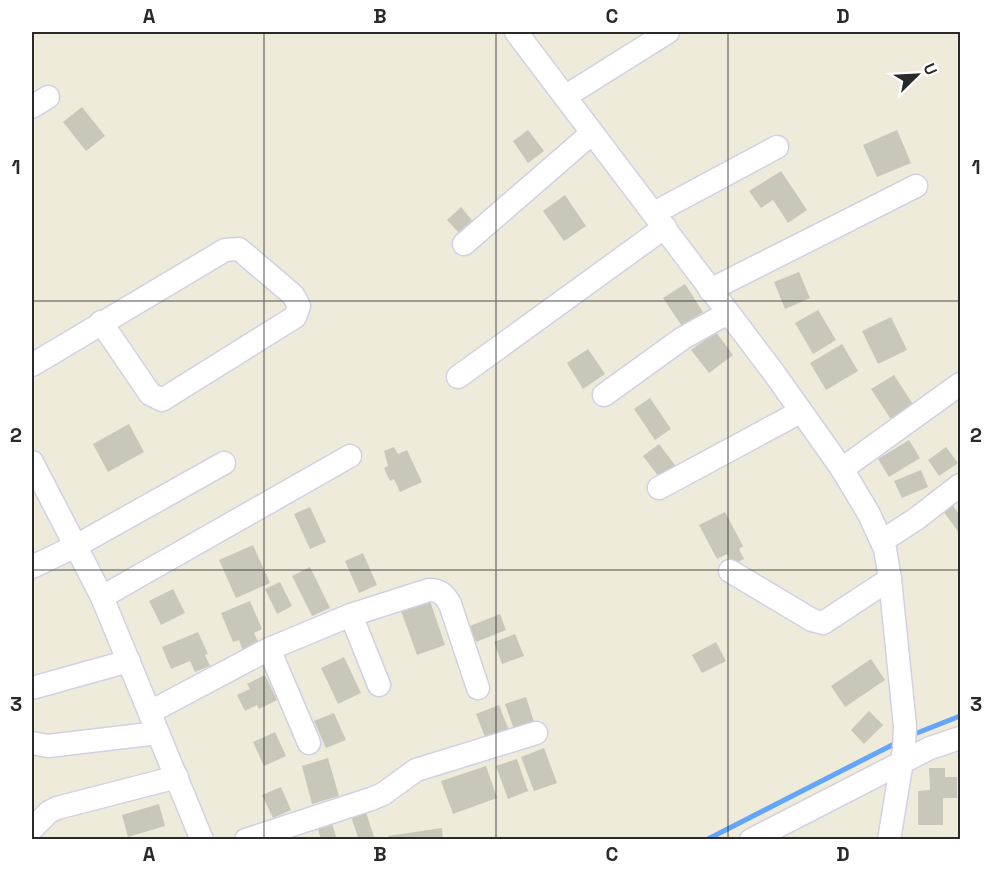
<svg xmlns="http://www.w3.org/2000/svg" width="992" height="871" font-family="'Space Grotesk',sans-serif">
<rect width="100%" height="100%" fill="#eeebdb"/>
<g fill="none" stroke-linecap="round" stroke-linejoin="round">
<g stroke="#62a5fb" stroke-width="5">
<polyline points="912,735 960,716"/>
<polyline points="706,840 898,742"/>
</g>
</g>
<g fill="#c9c7ba">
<polygon points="82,107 105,136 86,151 63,122"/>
<polygon points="528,130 544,151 528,163 513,141"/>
<polygon points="897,130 911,163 877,177 863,145"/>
<polygon points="781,171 807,210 788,223 773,200 761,208 749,191"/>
<polygon points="565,195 586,226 564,241 543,211"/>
<polygon points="461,207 475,224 462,236 447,220"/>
<polygon points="799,272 810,298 785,309 774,282"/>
<polygon points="685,284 703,312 682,326 663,298"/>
<polygon points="818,310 836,340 813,354 795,323"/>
<polygon points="891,317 907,350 878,364 862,331"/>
<polygon points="716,332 733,355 709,373 691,350"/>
<polygon points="842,344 858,371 826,390 810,363"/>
<polygon points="588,349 605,374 583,389 567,363"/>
<polygon points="894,375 916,409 894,424 871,389"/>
<polygon points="650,398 671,429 655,440 634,409"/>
<polygon points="129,424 144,452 108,472 93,444"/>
<polygon points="909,440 920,458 889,477 878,459"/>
<polygon points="659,444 678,469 662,481 643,456"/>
<polygon points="394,447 398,454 407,450 422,482 400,492 394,479 390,481 384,468 388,466 384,451"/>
<polygon points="946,447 958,463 939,476 928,460"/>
<polygon points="921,470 928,487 902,498 894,481"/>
<polygon points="952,504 960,516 960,534 943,511"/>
<polygon points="310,507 326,542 310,549 294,514"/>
<polygon points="725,512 743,546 739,549 744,559 732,565 727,554 717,559 699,525"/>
<polygon points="253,545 270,583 236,598 219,560"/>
<polygon points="363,553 377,585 359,593 345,561"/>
<polygon points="310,567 330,608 312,616 292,576"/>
<polygon points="280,582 292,606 277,614 265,589"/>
<polygon points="173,589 185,613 161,625 149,601"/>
<polygon points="429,598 445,645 417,655 400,608"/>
<polygon points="250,601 262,629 254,633 259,644 243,651 239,640 233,642 221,613"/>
<polygon points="500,614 506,630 476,642 470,626"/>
<polygon points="198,632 208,654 205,655 210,666 195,672 190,661 171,669 162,647"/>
<polygon points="515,634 524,656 502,664 494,642"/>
<polygon points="716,642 726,661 702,673 692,655"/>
<polygon points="344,657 361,693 338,704 321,668"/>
<polygon points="871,659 885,680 845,707 831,686"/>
<polygon points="265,675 277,700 259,709 257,705 245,711 237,695 250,689 247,684"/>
<polygon points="526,697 535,725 515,732 505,704"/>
<polygon points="499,705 510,733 487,742 476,714"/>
<polygon points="869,711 883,725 864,744 851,730"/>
<polygon points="334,713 346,740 326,748 314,721"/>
<polygon points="275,732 286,756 264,766 253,742"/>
<polygon points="544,748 557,783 534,791 521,757"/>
<polygon points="328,758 339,796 312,804 302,766"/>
<polygon points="517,759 528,791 508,799 496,766"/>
<polygon points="486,766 497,798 453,814 441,781"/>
<polygon points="929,768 945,768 945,777 957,777 957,798 943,798 943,825 918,825 918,791 930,790"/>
<polygon points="281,787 291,810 273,818 262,795"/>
<polygon points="159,804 165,826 128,837 122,815"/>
<polygon points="366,812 374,837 359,840 351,817"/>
<polygon points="331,820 337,840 321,840 317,825"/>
<polygon points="442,828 443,840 388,840 388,836"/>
</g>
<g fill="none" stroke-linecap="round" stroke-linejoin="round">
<g stroke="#d2d0e5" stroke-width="25">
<g id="minor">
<polyline points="516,32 774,373 842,469 869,514 885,549 890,579 905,726 904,749 889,840"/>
<polyline points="566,96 668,32"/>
<polyline points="32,107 48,97"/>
<polyline points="654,213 777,147"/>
<polyline points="464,244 592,133"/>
<polyline points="710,290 916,186"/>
<polyline points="32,365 225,250 239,249 293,295 299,306 295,317 162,400 150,394 101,322"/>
<polyline points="458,377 665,227"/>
<polyline points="604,395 683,338 728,313"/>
<polyline points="32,462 102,597 202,840"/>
<polyline points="842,469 960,384"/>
<polyline points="659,488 800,412"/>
<polyline points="882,541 916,519 960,485"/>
<polyline points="32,567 76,546 224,463"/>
<polyline points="730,571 812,620 823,623 890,579"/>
<polyline points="102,597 350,456"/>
<polyline points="351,615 379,685"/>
<polyline points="269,649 309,743"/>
<polyline points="32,688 129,661"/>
<path d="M150 712 269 649 351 615 429 590C440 590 444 594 450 604L478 688"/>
<polyline points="32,743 48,746 158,733"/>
<polyline points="32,829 49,812 57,808 177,777"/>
<polyline points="246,840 371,799 383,794 416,770 536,733"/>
<polyline points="751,840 930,748 960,738"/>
</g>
</g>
<use href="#minor" stroke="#fff" stroke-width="22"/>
</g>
<path fill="none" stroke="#2a2a2a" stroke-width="1.5" stroke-opacity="0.55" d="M264 32V840M496 32V840M728 32V840M32 301H960M32 570H960"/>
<rect width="992" height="871" fill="none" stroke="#ffffff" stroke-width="66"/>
<g transform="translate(917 75) rotate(66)" stroke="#ffffff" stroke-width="4.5" paint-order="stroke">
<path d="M0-4.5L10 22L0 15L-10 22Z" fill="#2a2a2a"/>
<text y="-9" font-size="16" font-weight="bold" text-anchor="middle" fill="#2a2a2a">U</text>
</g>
<rect x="33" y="33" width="926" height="805" fill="none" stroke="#2a2a2a" stroke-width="2"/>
<g font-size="20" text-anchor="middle" font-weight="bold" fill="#2a2a2a">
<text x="149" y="23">A</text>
<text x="380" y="23">B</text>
<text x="612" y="23">C</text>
<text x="843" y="23">D</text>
<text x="16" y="174">1</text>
<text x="976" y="174">1</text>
<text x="16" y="442">2</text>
<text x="976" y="442">2</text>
<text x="16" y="711">3</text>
<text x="976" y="711">3</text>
<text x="149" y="861">A</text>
<text x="380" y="861">B</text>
<text x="612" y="861">C</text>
<text x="843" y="861">D</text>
</g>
</svg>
